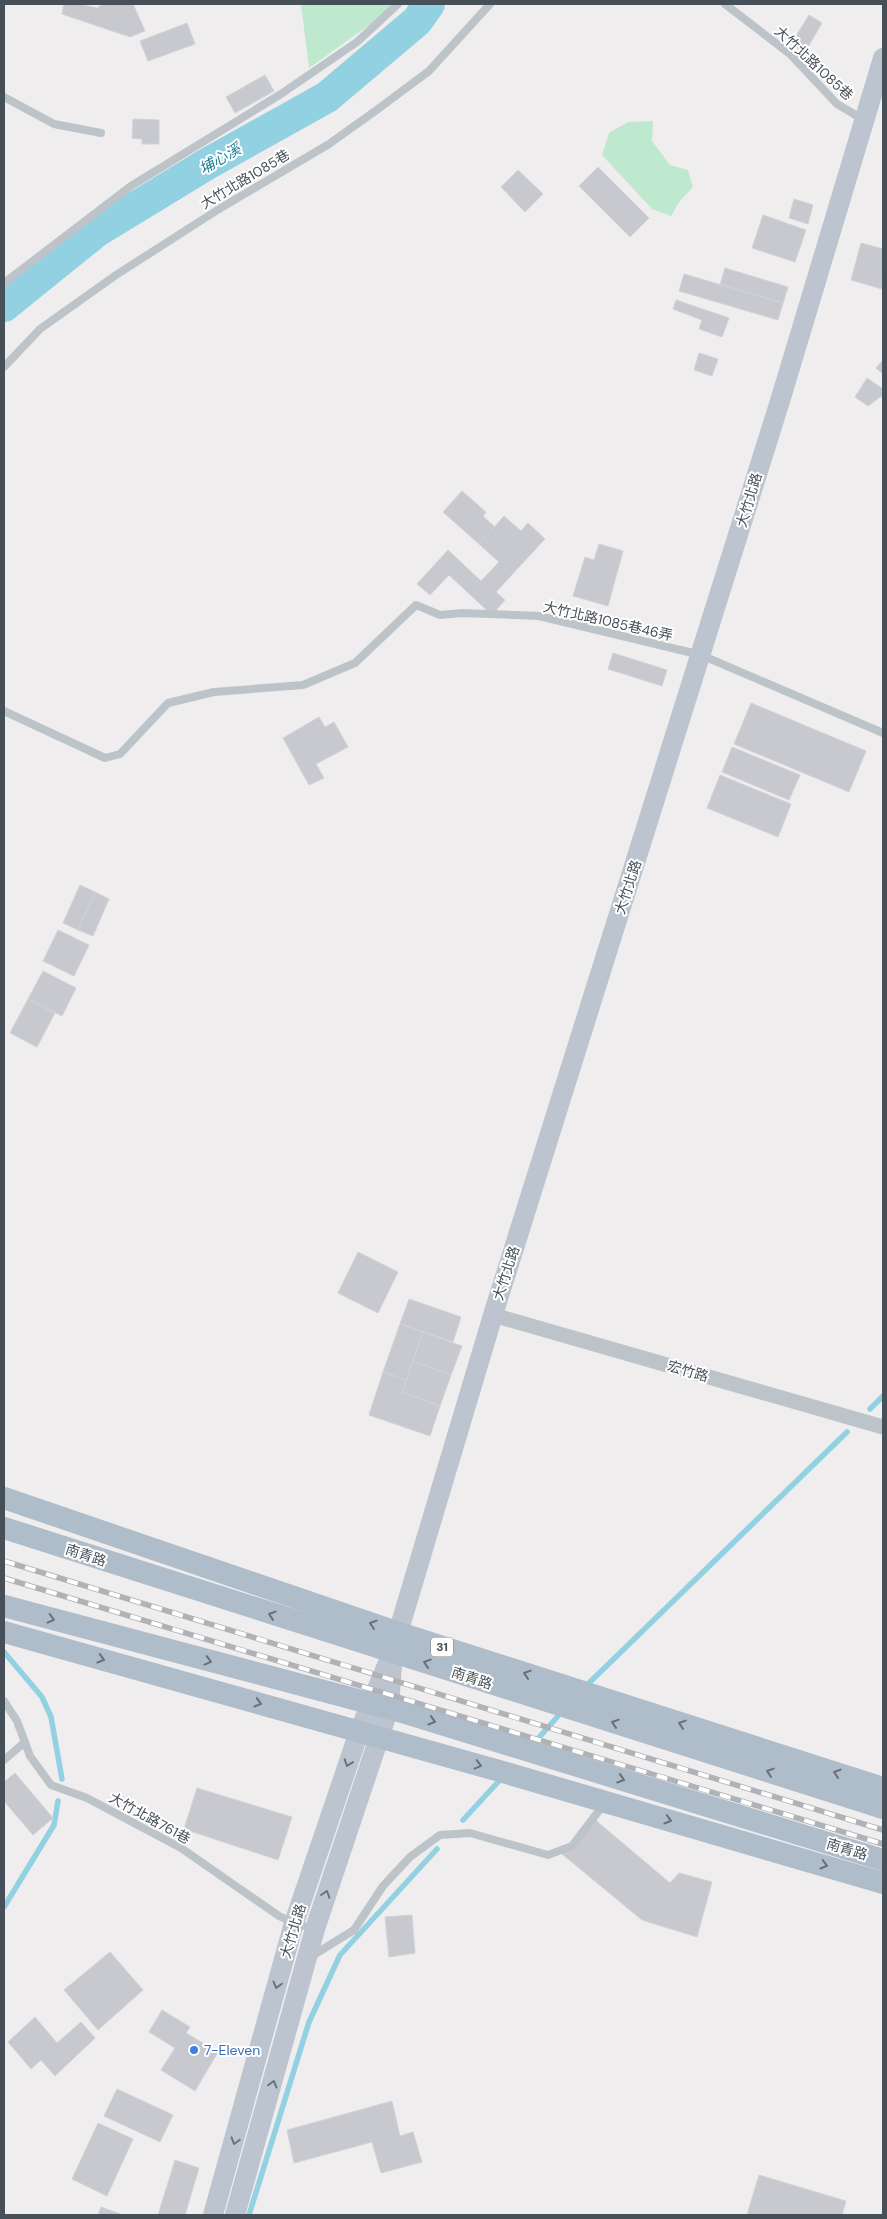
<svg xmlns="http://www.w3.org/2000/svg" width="887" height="2219" font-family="'DM Sans','Noto Sans TC',sans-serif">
<rect width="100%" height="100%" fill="#efeded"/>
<g fill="#bfe9ce">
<polygon points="301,4 391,4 379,18 309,68"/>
<polygon points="653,121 652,141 670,165 688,170 693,187 679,202 671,216 652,209 602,155 609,133 628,122"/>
</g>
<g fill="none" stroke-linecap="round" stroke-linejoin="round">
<g stroke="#91d1e1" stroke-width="5.5">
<polyline points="870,1409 883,1396"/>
<polyline points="4,1652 42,1697 51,1717 62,1779"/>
<polyline points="589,1683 847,1432"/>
<polyline points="535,1742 558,1716"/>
<polyline points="463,1820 498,1782"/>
<polyline points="4,1907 54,1825 58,1801"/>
<polyline points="249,2215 309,2022 340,1955 437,1849"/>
</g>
<polyline stroke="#91d1e1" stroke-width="32" points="4,306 97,231 207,164 327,97 417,21 429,4"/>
</g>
<g fill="#c7c9cf" stroke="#d1d3d8">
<polygon points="64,4 79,4 97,8 103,4 133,4 145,31 130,37 62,14"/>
<polygon points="809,15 822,23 805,52 791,44"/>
<polygon points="187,23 195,44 148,61 140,41"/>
<polygon points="265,75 274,91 235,113 226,97"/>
<polygon points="133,119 159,120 159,144 142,144 142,139 132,138"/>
<polygon points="598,167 649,218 630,237 579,186"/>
<polygon points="518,170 543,194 525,212 501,187"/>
<polygon points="794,199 813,205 808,224 789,218"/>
<polygon points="763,215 806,230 795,262 752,248"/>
<polygon points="861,243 883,249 882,289 851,280"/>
<polygon points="725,268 788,287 783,303 720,285"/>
<polygon points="684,274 783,303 778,320 679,291"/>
<polygon points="676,300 729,318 722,337 699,329 702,320 673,309"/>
<polygon points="699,353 718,359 712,376 694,370"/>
<polygon points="883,360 883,374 876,368"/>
<polygon points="867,378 883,389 883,395 868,406 855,397"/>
<polygon points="462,491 486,512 483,516 495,527 479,544 443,512"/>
<polygon points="504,516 521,531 528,523 545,539 496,592 505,600 492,615 449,575 430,595 417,584 448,550 481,581 499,562 479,544"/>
<polygon points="599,544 623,551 608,606 573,596 585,557 594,560"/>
<polygon points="613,653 667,670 662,686 608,669"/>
<polygon points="751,703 866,751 849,792 734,744"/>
<polygon points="319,717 325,727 334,722 348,747 316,764 324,778 309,785 283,738"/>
<polygon points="732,747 800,775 789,800 722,772"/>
<polygon points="720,775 791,804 778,837 707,808"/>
<polygon points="80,885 95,892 78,930 63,923"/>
<polygon points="95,892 109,899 93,936 78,930"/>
<polygon points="58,930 89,945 74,976 43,961"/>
<polygon points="43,971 76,988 62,1016 28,999"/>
<polygon points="28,999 55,1013 37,1047 10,1033"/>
<polygon points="358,1252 398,1272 378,1313 338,1293"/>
<polygon points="409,1299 461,1317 453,1342 400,1324"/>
<polygon points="400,1324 423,1332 406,1380 383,1372"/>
<polygon points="423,1332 462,1346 451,1375 413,1361"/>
<polygon points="413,1361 451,1375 440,1406 402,1392"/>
<polygon points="383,1372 406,1380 402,1392 440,1406 430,1436 369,1415"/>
<polygon points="15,1773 53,1818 33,1835 4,1801 4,1782"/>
<polygon points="197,1788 292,1817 278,1860 184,1829"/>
<polygon points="593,1818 670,1883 679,1873 712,1882 697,1937 642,1920 562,1854"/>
<polygon points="412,1915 415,1953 389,1957 385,1917"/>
<polygon points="110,1952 143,1990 98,2030 64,1990"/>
<polygon points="162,2010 190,2027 186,2033 218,2052 195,2091 161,2070 175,2048 149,2032"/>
<polygon points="35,2017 57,2043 81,2022 95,2038 55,2076 41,2060 31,2069 8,2042"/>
<polygon points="117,2089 173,2115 160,2142 104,2116"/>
<polygon points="392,2101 400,2136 413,2132 422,2162 381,2173 372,2142 294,2163 287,2130"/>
<polygon points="98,2123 133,2139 107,2196 72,2179"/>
<polygon points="175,2160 199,2168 185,2215 158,2215"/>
<polygon points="759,2175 846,2201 842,2215 747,2215"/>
<polygon points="101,2207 123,2215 98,2215"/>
</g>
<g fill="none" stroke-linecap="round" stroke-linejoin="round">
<g stroke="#bcc4ca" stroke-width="8">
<polyline points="725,4 790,54 837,104 864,120"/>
<polyline points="4,97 54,124 101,133"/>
<polyline points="4,283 131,186 281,94 357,42 398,4"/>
<polyline points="4,367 40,329 116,275 219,209 329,144 378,109 429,71 490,4"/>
<polyline points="4,711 105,758 120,754 168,703 214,692 303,685 355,663 416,605 440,615 462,613 539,616 701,655 883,733"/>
<polyline points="4,1701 17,1721 30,1756 51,1785 87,1798 181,1848 279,1916 294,1923 315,1929"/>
<polyline points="4,1760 25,1742"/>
<polyline points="312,1956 354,1930 383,1886 410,1857 440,1835 470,1833 548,1855 572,1846 604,1804"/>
</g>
<polyline stroke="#bcc4ca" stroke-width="15" points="493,1315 883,1427"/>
<g stroke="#bcc5cf" stroke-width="20">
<polyline points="213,2215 294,1923 359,1732 392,1653 493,1315 780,401 883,58"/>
<polyline points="235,2215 315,1929 389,1708 392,1665"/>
</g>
<g stroke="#afbcc9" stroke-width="22">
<polyline points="4,1498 399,1633 883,1788"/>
<polyline points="4,1528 883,1808"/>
<polyline points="4,1606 399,1711 883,1860"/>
<polyline points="4,1632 496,1770 883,1883"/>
</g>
<g stroke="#afb2b6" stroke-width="5.5">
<g id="rail">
<polyline points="4,1561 883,1830"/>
<polyline points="4,1578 883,1844"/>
</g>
</g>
<use href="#rail" stroke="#fff" stroke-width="4" stroke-dasharray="11" stroke-linecap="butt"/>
</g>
<defs><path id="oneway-chevron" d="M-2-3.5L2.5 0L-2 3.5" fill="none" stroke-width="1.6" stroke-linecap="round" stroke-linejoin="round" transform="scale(1.25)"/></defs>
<g stroke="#66707a">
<use href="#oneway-chevron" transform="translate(272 1615) rotate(-162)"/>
<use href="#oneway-chevron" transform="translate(51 1619) rotate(15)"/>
<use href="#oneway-chevron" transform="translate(373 1624) rotate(-161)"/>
<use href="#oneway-chevron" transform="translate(101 1659) rotate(16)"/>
<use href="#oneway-chevron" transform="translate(208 1661) rotate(15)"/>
<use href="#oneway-chevron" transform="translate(427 1663) rotate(-162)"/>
<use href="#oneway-chevron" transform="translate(527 1674) rotate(-162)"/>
<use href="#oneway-chevron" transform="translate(258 1703) rotate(16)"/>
<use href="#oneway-chevron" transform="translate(432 1721) rotate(17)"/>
<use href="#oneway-chevron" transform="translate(615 1723) rotate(-162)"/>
<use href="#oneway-chevron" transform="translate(682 1724) rotate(-162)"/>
<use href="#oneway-chevron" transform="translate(478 1765) rotate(15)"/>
<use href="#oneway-chevron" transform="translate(770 1772) rotate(-162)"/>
<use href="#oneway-chevron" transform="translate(837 1773) rotate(-162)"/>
<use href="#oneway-chevron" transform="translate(621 1779) rotate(17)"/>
<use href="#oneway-chevron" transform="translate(668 1820) rotate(16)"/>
<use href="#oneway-chevron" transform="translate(824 1865) rotate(16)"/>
</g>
<g stroke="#6a737c">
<use href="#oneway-chevron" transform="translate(348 1763) rotate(109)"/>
<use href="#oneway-chevron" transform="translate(326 1894) rotate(-72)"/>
<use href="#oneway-chevron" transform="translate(277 1985) rotate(105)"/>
<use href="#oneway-chevron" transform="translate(273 2084) rotate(-75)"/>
<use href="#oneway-chevron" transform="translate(235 2141) rotate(106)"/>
</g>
<circle fill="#3f7fe0" stroke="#fff" stroke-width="2" cx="194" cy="2050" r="5"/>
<g text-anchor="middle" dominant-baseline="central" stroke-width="4" stroke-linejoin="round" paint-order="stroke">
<rect fill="#fff" stroke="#7e848a" stroke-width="1" x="431" y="1637.5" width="22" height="19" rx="4"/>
<g font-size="12" font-weight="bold" fill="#475058">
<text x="442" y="1647">31</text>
</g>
<g font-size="14" fill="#475058" stroke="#fff">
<text transform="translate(814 63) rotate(43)">大竹北路1085巷</text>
<text transform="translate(245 179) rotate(-31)">大竹北路1085巷</text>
<text transform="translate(749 500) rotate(-73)">大竹北路</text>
<text transform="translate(608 621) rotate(13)">大竹北路1085巷46弄</text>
<text transform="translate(628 887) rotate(-72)">大竹北路</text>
<text transform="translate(506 1273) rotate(-72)">大竹北路</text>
<text transform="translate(688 1371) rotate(16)">宏竹路</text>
<text transform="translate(86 1555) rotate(18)">南青路</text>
<text transform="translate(472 1678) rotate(18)">南青路</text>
<text transform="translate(150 1818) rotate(29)">大竹北路761巷</text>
<text transform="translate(847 1849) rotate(17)">南青路</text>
<text transform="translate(293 1931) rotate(-73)">大竹北路</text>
</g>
<g font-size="14" fill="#366cbe" stroke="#fff" text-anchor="start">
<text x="204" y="2050">7-Eleven</text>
</g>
<g font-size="15" font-style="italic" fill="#1c7e96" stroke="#fff">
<text transform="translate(220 159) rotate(-30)">埔心溪</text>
</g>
</g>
<rect width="887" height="2219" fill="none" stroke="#475058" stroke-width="10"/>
</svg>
